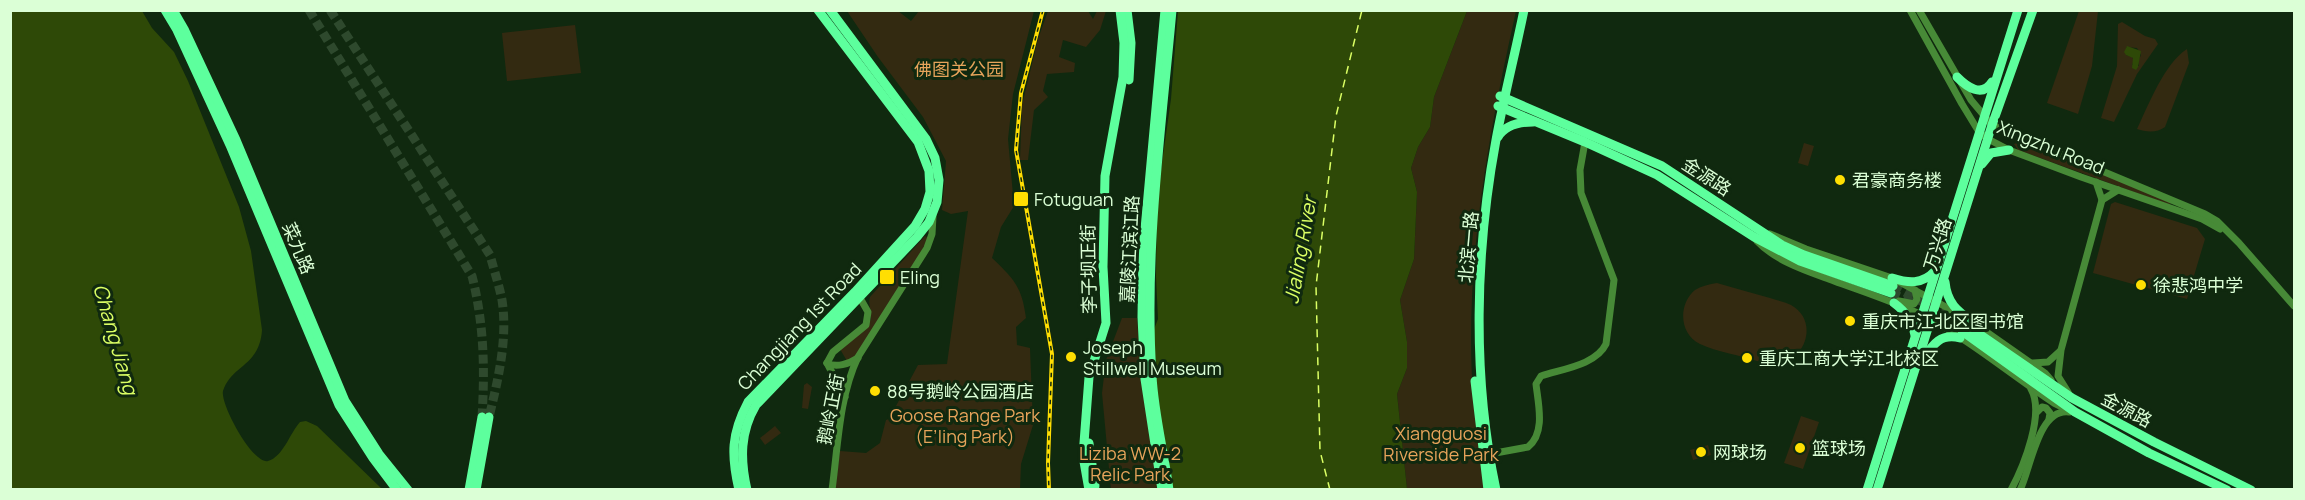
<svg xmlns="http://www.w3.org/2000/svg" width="2305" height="500" font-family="Manrope,'Noto Sans SC',sans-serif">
<rect width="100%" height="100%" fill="#10290f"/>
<g fill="#332a11" fill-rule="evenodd">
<path d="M847 11H898L911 21 919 11H1034L1013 94 1008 139 1014 206 1001 227 992 258C1014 279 1022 287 1026 318L1016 327 1017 345 1030 348 1033 425 1021 464 1020 489 835 490 840 451 866 453 880 443 886 420 889 419 918 365 947 364 968 211 951 214 942 210 946 161 923 117 878 57Z"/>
<polygon points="1048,11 1088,11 1093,19 1097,11 1106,11 1100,30 1086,47 1063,40 1059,57 1075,63 1074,72 1047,74 1043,91 1048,97 1034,110 1028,160 1020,160 1022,105 1038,39"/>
<path d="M1467 11H1516C1488 136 1464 265 1473 395 1475 426 1481 458 1485 489H1407L1397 394 1407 368V342L1400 300 1414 259 1417 192 1411 168 1418 147 1430 127 1434 97Z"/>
<polygon points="2079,11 2098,11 2092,66 2078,114 2047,103"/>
<path d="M2122 22 2145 36 2155 39 2158 44 2137 74 2114 122 2101 118 2117 66 2118 24ZM2126 47 2137 48 2141 55 2138 61 2139 66 2132 65 2134 60 2132 57 2126 55Z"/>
<polygon points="575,25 581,73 507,81 502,33"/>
<path d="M2187 49 2189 63 2165 127C2157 133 2146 132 2137 129 2149 104 2164 64 2187 49Z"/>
<polygon points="2021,141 2171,202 2170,205 2018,150 2014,144"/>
<polygon points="1804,143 1814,146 1808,166 1798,163"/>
<polygon points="2115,202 2197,228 2205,239 2187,299 2093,273 2111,204"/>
<path d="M925 236 928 238 927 242 856 357 847 361 840 349C848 341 871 329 871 317 871 309 868 304 870 297Z"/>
<path d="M1717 283C1734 288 1752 293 1770 298 1776 300 1785 302 1791 305 1820 321 1805 363 1775 365 1769 365 1763 362 1757 361 1739 355 1717 352 1700 344 1679 334 1678 304 1695 290 1702 286 1709 284 1717 283Z"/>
<polygon points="1122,318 1137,318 1142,386 1158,489 1111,490 1102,393 1106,360"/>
<polygon points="807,383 812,387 808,409 802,408 804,385"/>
<polygon points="1801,416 1819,422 1803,469 1784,463"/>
<polygon points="775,426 781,433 765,445 760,438"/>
<polygon points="1708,445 1711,455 1693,460 1690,450"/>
</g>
<g fill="#2e4907">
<path d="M10 11H142L152 28 174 52 188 81 239 207 251 251 262 330C260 366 231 365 223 391 220 404 253 465 268 461 283 457 290 433 300 422L306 421 317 426 382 489H11Z"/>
<polygon points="1178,11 1467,11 1434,97 1430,127 1418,147 1411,168 1417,192 1414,259 1400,300 1407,342 1407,368 1397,394 1407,489 1165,489 1144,355 1158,319 1156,277 1157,198 1171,99"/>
<polygon points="2127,46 2141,51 2138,67 2136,70 2132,68 2133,58 2126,55 2124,52"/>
</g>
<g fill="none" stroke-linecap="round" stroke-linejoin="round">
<polyline stroke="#dbff64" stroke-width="1.5" stroke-dasharray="8 6" stroke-linecap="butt" points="1330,490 1320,451 1316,286 1336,116 1362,10"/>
<g stroke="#2e492d" stroke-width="9" stroke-dasharray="9 4.5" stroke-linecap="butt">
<path d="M309 10 472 276C484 323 485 369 482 417"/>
<path d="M330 10 490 255C494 270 499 285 502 300 508 339 498 380 489 417"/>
<polyline points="1893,286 1966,325"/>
<polyline points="1891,293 1914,303"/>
<polyline points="1939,316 1962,331"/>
</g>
<g stroke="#478a37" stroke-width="7">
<polyline points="1910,10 1962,104 1979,132 1988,139 2009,150 2081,177 2202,219 2220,229"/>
<polyline points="1919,10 1971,100 1992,125 2205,214 2217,221 2239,243 2294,306"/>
<polyline points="2096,182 2102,200 2118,190"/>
<polyline points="1770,234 1806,249 1892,278 1959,314"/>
<path d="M1757 241C1777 262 1807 271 1834 281 1864 292 1895 302 1924 316 1970 340 2010 374 2054 403L2064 408"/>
<polyline points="1899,301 1914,304 1917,299 1915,290"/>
<polyline points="1971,321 2045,373 2051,380"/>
<polyline points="1948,329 1945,323 1946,317 1951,314 1957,316"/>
<polyline points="827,363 833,352 866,325 868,312 860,298"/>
<polyline points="827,363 845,397"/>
<path d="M827 363C836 368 849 364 858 358"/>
<polyline points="2033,363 2048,362 2059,352"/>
<polyline points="2068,392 2058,376 2061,350 2102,200"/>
<polyline points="2037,412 2042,407 2046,408 2050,413 2049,419"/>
<path d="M1490 454 1528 447C1546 433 1538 403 1536 384L1541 376C1562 369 1596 365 1606 344L1614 280 1581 193 1580 170 1585 142"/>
<path d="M832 490C838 446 839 397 858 357L927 248 932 234 933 216"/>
<path d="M2011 490C2024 466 2045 413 2031 389"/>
<path d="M2020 490C2031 468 2038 408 2069 412"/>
</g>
<g stroke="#5dff9d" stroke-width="9">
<polyline points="165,10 177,30 230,145 339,405 373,458 397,490"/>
<polyline points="173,10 184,29 236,140 345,401 379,454 408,490"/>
<polyline points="1127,10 1131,43 1129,80"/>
<path d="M1957 77C1967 87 1982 98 1992 82"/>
<polyline points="1500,96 1662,166 1782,245 1804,255 1893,286"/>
<polyline points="1498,106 1585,142 1657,175 1754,237 1800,261 1891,293"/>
<path d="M1498 137C1505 125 1519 122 1533 122"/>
<polyline points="1982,164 1991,153 2009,150"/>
<path d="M1892 278C1908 283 1922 285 1935 271"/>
<path d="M1945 282C1947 303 1957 311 1973 322"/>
<path d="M1894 303C1906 312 1912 321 1915 335"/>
<polyline points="1966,325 2072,398 2154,442 2251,490"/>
<polyline points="1962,331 2075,412 2149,453 2227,490"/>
<path d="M1923 359C1933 344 1941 333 1960 338"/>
<polyline points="1475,381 1488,490"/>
<polyline points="1089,443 1095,486"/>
<polyline points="469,490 482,417"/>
<polyline points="476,490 489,417"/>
<path d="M739 490C731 455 731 434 748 402L855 292 915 226 925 209 930 192 929 171 918 142 818 10"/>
<path d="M747 490C740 459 740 432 756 405L917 237 929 222 937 202 939 180 935 158 926 139 830 10"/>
<polyline points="1089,490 1083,456 1089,377 1106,323 1103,267 1105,176 1123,77 1124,43 1120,10"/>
<polyline points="1162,490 1145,379 1142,317 1143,251 1165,10"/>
<path d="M1169 490C1164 452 1154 414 1152 376 1144 254 1161 132 1172 10"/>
<path d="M1496 490C1472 377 1475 253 1496 140 1504 97 1515 54 1524 10"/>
<polyline points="1867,490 2018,10"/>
<polyline points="1877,490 1992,125 2033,10"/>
</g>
<g stroke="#ffde02" stroke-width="4">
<polyline id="rail" points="1043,10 1021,93 1016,150 1052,354 1048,463 1049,490"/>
</g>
<use href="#rail" stroke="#10290f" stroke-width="1.5" stroke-dasharray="4.5" stroke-linecap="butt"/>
</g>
<g fill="#ffde02" stroke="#10290f" stroke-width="2">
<circle cx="1840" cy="180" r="6"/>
<rect x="1013" y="191" width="16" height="16" rx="3"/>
<rect x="879" y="269" width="16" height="16" rx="3"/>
<circle cx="2141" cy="285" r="6"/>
<circle cx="1850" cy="321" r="6"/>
<circle cx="1071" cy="357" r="6"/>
<circle cx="1747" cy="358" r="6"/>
<circle cx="875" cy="391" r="6"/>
<circle cx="1800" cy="448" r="6"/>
<circle cx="1701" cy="452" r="6"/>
</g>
<g text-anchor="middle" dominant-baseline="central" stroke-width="6" stroke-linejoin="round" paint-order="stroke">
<g font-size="18" fill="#e7a45b" stroke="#10290f">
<text x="959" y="69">佛图关公园</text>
<text x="965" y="415">Goose Range Park<tspan x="965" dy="21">(E’ling Park)</tspan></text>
<text x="1441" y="433">Xiangguosi<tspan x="1441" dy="21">Riverside Park</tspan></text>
<text x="1130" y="453">Liziba WW-2<tspan x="1130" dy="21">Relic Park</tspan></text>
</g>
<g font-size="18" fill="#dbffd6" stroke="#10290f">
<text transform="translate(2051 147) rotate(22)">Xingzhu Road</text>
<text transform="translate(1707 176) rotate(33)">金源路</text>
<text transform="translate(1937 244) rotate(-73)">万兴路</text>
<text transform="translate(1468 247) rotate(-85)">北滨一路</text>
<text transform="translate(299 248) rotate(67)">菜九路</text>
<text transform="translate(1129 249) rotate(-87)">嘉陵江滨江路</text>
<text transform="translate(1088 269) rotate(-91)">李子坝正街</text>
<text transform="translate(799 326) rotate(-46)">Changjiang 1st Road</text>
<text transform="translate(830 409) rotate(-79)">鹅岭正街</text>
<text transform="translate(2127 409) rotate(28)">金源路</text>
</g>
<g font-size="18" fill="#dbffd6" stroke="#10290f" text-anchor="start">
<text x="1852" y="180">君豪商务楼</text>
<text x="1034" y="199">Fotuguan</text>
<text x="900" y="277">Eling</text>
<text x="2153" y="285">徐悲鸿中学</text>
<text x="1862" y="321">重庆市江北区图书馆</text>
<text x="1083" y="347">Joseph<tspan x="1083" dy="21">Stillwell Museum</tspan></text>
<text x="1759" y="358">重庆工商大学江北校区</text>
<text x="887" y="391">88号鹅岭公园酒店</text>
<text x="1812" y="448">篮球场</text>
<text x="1713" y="452">网球场</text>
</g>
<g font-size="20" font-style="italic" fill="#dbff64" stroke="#10290f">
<text transform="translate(1300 250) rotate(-80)">Jialing River</text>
<text transform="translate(116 339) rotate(74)">Chang Jiang</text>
</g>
</g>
<rect width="2305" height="500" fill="none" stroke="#dbffd6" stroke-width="24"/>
</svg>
